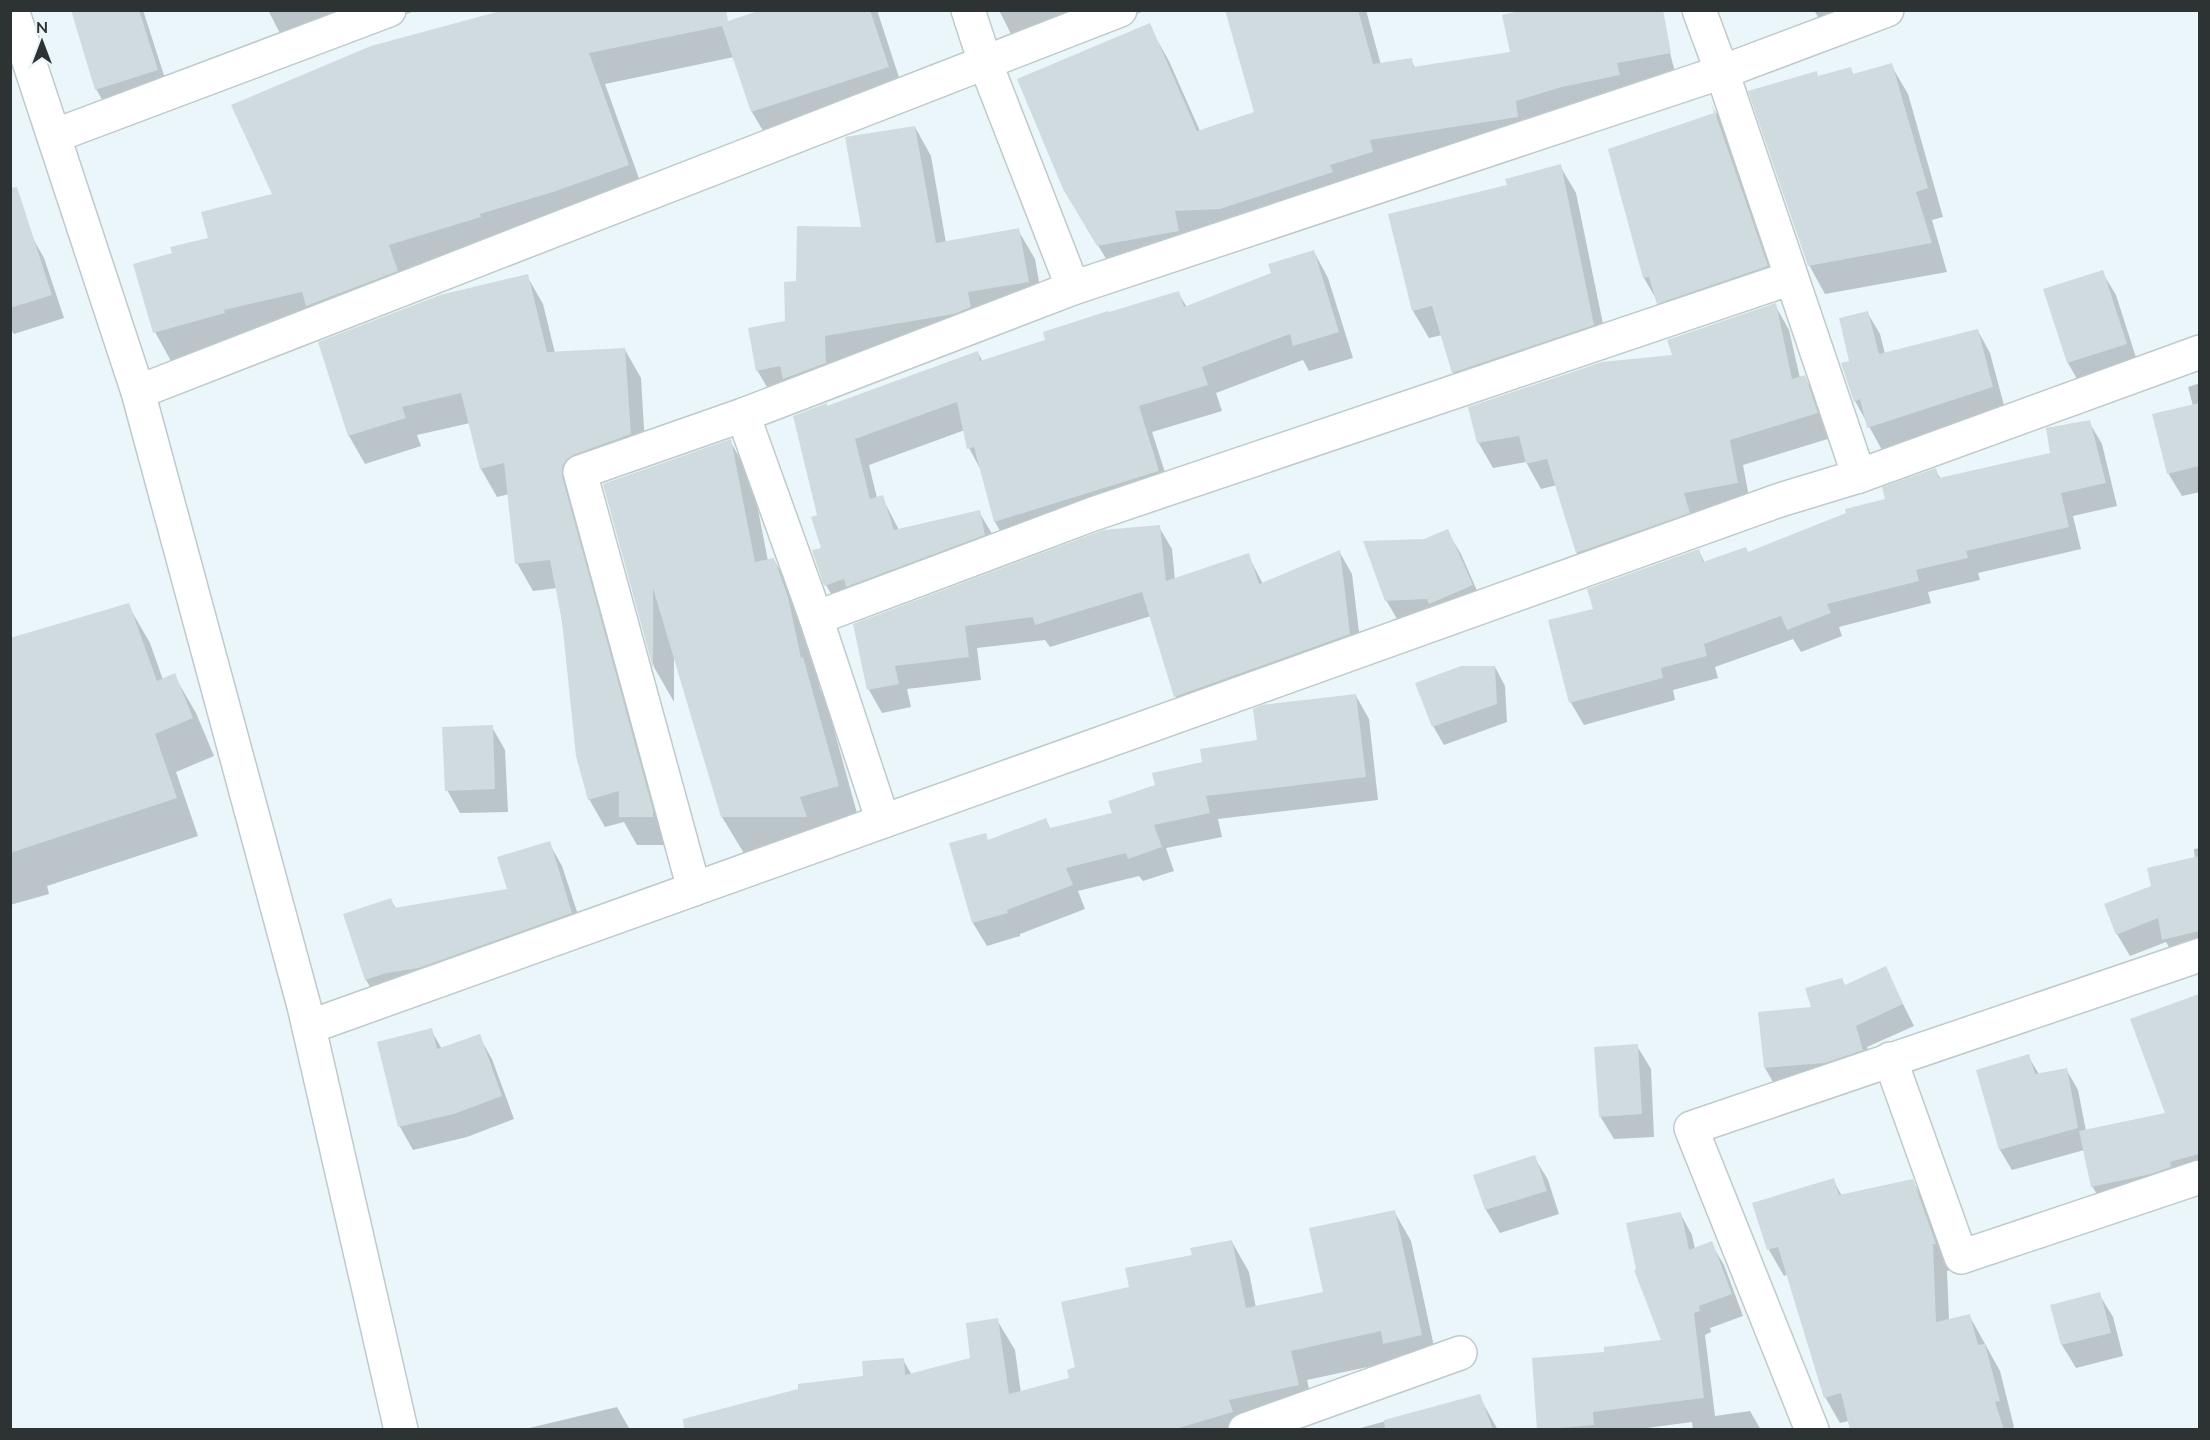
<svg xmlns="http://www.w3.org/2000/svg" width="2210" height="1440" font-family="Mulish,sans-serif">
<rect width="100%" height="100%" fill="#eaf6fa"/>
<g fill="#0003">
<polygon points="72,10 143,10 170,94 110,113 96,89"/>
<polygon points="268,10 417,10 367,29 286,45"/>
<polygon points="766,10 877,10 907,102 772,146 752,112 734,57 605,84 645,195 172,363 155,332 173,254 209,239 274,195 483,18 724,24"/>
<polygon points="999,10 1148,10 1107,23 1109,34 1019,50"/>
<polygon points="1227,10 1366,10 1381,65 1411,60 1415,68 1512,53 1659,10 1678,84 1116,275 1082,219 1152,31 1169,61 1200,131 1256,113"/>
<polygon points="1814,10 1879,10 1828,35"/>
<polygon points="1891,65 1908,94 1943,217 1932,220 1947,272 1825,294 1809,265 1850,69 1854,75"/>
<polygon points="1715,110 1723,124 1779,288 1671,325 1644,278 1610,150 1716,114"/>
<polygon points="915,127 931,156 946,243 1018,230 1035,259 1044,310 774,399 757,370 787,322 798,283 863,229"/>
<polygon points="1560,166 1576,193 1609,353 1469,400 1453,372 1442,335 1429,338 1413,311 1509,186"/>
<polygon points="31,235 44,258 64,318 14,334 10,328 10,242"/>
<polygon points="1314,252 1328,278 1353,358 1309,371 1303,360 1216,393 1222,411 1152,432 1173,497 1010,548 995,522 982,472 969,448 965,430 869,465 877,498 882,497 899,530 979,512 994,537 841,611 826,585 819,516 826,405 828,407 978,353 983,362 1047,341 1178,293 1187,307 1273,274"/>
<polygon points="2102,272 2116,295 2139,367 2081,386 2068,363 2045,290"/>
<polygon points="527,276 543,304 555,353 625,350 641,378 646,462 589,482 668,845 637,845 624,822 605,827 589,799 557,588 533,591 517,563 509,494 497,497 481,469 470,423 417,435 421,446 365,464 349,436 320,343"/>
<polygon points="1775,305 1789,330 1800,378 1804,376 1819,402 1831,438 1743,465 1751,508 1592,578 1577,553 1557,485 1541,489 1526,462 1493,468 1478,442 1674,357"/>
<polygon points="1867,312 1880,334 1885,354 1978,331 1990,353 2005,409 1882,450 1855,401 1851,362"/>
<polygon points="2200,383 2200,492 2182,496 2168,473 2193,406 2188,387"/>
<polygon points="2089,422 2102,444 2117,506 2073,516 2081,549 1978,573 1980,580 1928,592 1931,603 1839,627 1842,636 1801,652 1793,639 1715,667 1718,678 1673,690 1675,700 1584,725 1571,703 1550,621 1595,610 1699,551 1705,563 1748,553 1887,500 1935,470 1941,479 2052,454"/>
<polygon points="730,441 752,479 768,561 774,560 796,598 810,636 820,689 825,697 860,824 745,855 722,817 674,657 674,702 654,667 605,485"/>
<polygon points="1159,527 1172,549 1175,580 1248,555 1263,584 1339,551 1352,574 1362,657 1189,719 1176,697 1151,616 1050,647 1045,640 977,648 981,680 907,689 911,707 882,713 869,690 855,625"/>
<polygon points="1447,531 1461,554 1485,609 1400,624 1386,600 1424,541"/>
<polygon points="128,605 150,643 163,680 174,675 196,713 214,756 176,772 198,836 47,886 49,894 10,905 10,639"/>
<polygon points="1495,667 1505,686 1507,722 1444,745 1433,726"/>
<polygon points="1356,696 1369,719 1378,800 1218,819 1222,837 1166,848 1174,871 1143,881 1139,876 1078,891 1085,909 1020,934 1020,936 987,946 973,923 989,841 1046,820 1051,830 1114,814 1157,786 1204,763 1259,741"/>
<polygon points="492,727 505,750 508,812 460,813 447,790"/>
<polygon points="549,843 562,866 585,936 380,1003 366,980 345,915 391,900 396,909 509,890"/>
<polygon points="2200,848 2200,956 2177,961 2166,942 2130,956 2117,934 2152,887 2195,859 2194,849"/>
<polygon points="1885,968 1914,1026 1867,1047 1874,1071 1777,1089 1765,1068 1846,986"/>
<polygon points="2200,1009 2200,1186 2109,1214 2092,1186 2084,1150 2012,1170 2000,1150 2028,1056 2039,1074 2066,1069 2078,1090 2086,1131 2167,1114 2183,1015"/>
<polygon points="431,1030 442,1049 479,1036 492,1059 514,1119 467,1137 413,1150 400,1127 379,1043"/>
<polygon points="1637,1046 1651,1069 1654,1137 1614,1139 1600,1116"/>
<polygon points="1534,1157 1548,1180 1559,1214 1500,1233 1486,1210 1475,1176"/>
<polygon points="1833,1180 1842,1196 1912,1180 1927,1206 1950,1270 1947,1271 1949,1320 1969,1315 2000,1371 2014,1427 2009,1430 1851,1430 1849,1421 1840,1423 1825,1397 1788,1274 1784,1276 1769,1250 1754,1204"/>
<polygon points="1394,1211 1411,1241 1438,1365 1395,1361 1307,1380 1315,1415 1247,1430 1053,1430 1077,1368 1130,1288 1193,1257 1232,1242 1249,1272 1256,1308 1325,1293"/>
<polygon points="1680,1213 1692,1235 1695,1249 1711,1243 1724,1265 1743,1316 1710,1328 1711,1332 1705,1335 1715,1416 1750,1411 1761,1430 1693,1430 1692,1422 1632,1430 1538,1430 1606,1353 1663,1341"/>
<polygon points="2099,1294 2113,1317 2123,1356 2076,1368 2062,1345 2052,1306"/>
<polygon points="997,1320 1015,1350 1023,1408 865,1377 903,1360 912,1375 972,1359"/>
<polygon points="1479,1396 1498,1430 1353,1430"/>
<polygon points="617,1407 630,1430 521,1430"/>
</g>
<g fill="#cfdbde">
<polygon points="71,10 139,10 158,70 95,90"/>
<polygon points="504,10 726,10 728,21 761,10 870,10 889,67 751,112 722,26 589,53 629,165 556,191 480,214 481,217 389,245 398,271 306,306 302,292 224,310 225,313 153,333 133,264 172,253 170,247 208,238 201,212 272,194 231,105 371,46"/>
<polygon points="1225,10 1358,10 1373,64 1412,58 1413,67 1510,52 1502,15 1523,10 1663,10 1671,53 1617,63 1620,75 1562,87 1516,101 1518,117 1370,140 1373,152 1330,165 1333,172 1220,209 1175,211 1179,231 1097,246 1063,189 1017,79 1150,23 1197,131 1254,112"/>
<polygon points="1892,63 1928,188 1916,192 1932,243 1808,266 1748,91 1817,71 1818,76 1851,67 1853,74"/>
<polygon points="1711,101 1768,266 1657,304 1649,277 1643,278 1608,149 1714,113"/>
<polygon points="915,126 936,243 1019,228 1029,282 968,292 971,307 954,314 825,336 826,363 783,379 780,366 756,371 748,328 785,321 784,282 796,281 797,226 861,227 845,137"/>
<polygon points="1561,164 1594,325 1452,373 1432,306 1412,311 1388,214 1507,185 1505,179"/>
<polygon points="17,187 52,295 10,308 10,188"/>
<polygon points="1314,250 1339,332 1293,346 1290,334 1202,367 1208,385 1139,406 1159,471 994,522 974,447 967,449 957,402 855,439 870,499 883,495 894,530 980,510 985,535 846,587 844,579 824,586 812,550 821,548 811,517 817,515 793,416 827,403 827,406 978,351 980,361 1045,340 1043,332 1108,311 1109,312 1179,291 1184,307 1271,273 1268,264"/>
<polygon points="2103,270 2127,344 2067,363 2043,289"/>
<polygon points="528,274 547,352 625,348 631,434 573,455 566,460 562,467 562,476 653,810 653,817 619,817 619,791 588,800 576,756 562,621 550,560 515,564 504,463 480,469 461,393 402,407 406,418 348,436 318,342 440,295"/>
<polygon points="1776,303 1792,379 1805,375 1818,413 1730,440 1738,483 1684,493 1690,513 1576,553 1547,459 1526,464 1519,436 1477,443 1468,407 1602,362 1672,355 1667,340"/>
<polygon points="1868,311 1879,354 1978,329 1993,387 1867,428 1860,399 1854,402 1841,363 1849,361 1839,318"/>
<polygon points="2199,403 2199,466 2167,474 2152,414"/>
<polygon points="2090,420 2106,483 2061,493 2069,527 1966,551 1968,558 1916,570 1919,581 1827,604 1831,613 1787,630 1781,616 1704,644 1707,656 1661,668 1663,678 1569,703 1548,620 1593,609 1587,589 1699,549 1703,562 1746,547 1748,552 1846,513 1845,509 1885,499 1882,487 1936,468 1939,478 2050,453 2046,428"/>
<polygon points="731,439 755,562 774,558 788,597 801,658 803,657 839,786 800,797 807,817 721,817 653,588 653,668 603,484"/>
<polygon points="1160,525 1166,581 1249,553 1259,584 1340,550 1350,634 1174,697 1142,592 1035,625 1033,617 965,626 969,657 895,666 899,684 867,690 853,624 1103,530"/>
<polygon points="1448,529 1473,585 1429,604 1427,599 1385,601 1363,541 1424,539"/>
<polygon points="129,603 157,681 175,673 193,718 155,734 177,798 10,853 10,638"/>
<polygon points="1461,666 1495,666 1497,704 1432,727 1415,683"/>
<polygon points="1356,694 1366,777 1206,796 1210,813 1154,825 1162,847 1128,859 1126,853 1066,868 1073,885 1007,910 1008,913 972,923 949,843 986,833 988,840 1046,818 1050,828 1112,813 1108,801 1155,785 1152,773 1202,762 1200,749 1257,740 1253,709 1262,705"/>
<polygon points="493,725 495,789 445,791 442,727"/>
<polygon points="550,841 572,913 419,968 386,973 365,980 343,914 391,898 394,908 507,889 497,857"/>
<polygon points="2199,856 2199,931 2162,940 2158,918 2116,935 2104,904 2151,886 2147,868"/>
<polygon points="1886,966 1903,1004 1856,1026 1863,1050 1825,1063 1764,1068 1758,1012 1811,1007 1805,988 1842,978 1845,985"/>
<polygon points="2199,994 2199,1154 2170,1162 2171,1167 2151,1174 2091,1187 2079,1131 2165,1113 2130,1019"/>
<polygon points="432,1028 437,1049 480,1034 502,1096 454,1114 398,1127 377,1042"/>
<polygon points="1638,1044 1642,1114 1599,1117 1594,1047"/>
<polygon points="2029,1054 2035,1074 2067,1068 2078,1128 1999,1150 1976,1070"/>
<polygon points="1535,1155 1547,1191 1485,1210 1473,1175"/>
<polygon points="1834,1178 1839,1195 1913,1179 1936,1244 1933,1244 1936,1322 1970,1314 1978,1345 1985,1344 2000,1401 1995,1402 2004,1430 1850,1430 1841,1393 1824,1398 1778,1247 1767,1250 1752,1203"/>
<polygon points="1395,1210 1422,1335 1383,1344 1381,1331 1291,1351 1299,1385 1229,1400 1233,1412 1172,1430 684,1430 683,1419 798,1389 798,1384 863,1376 862,1361 904,1358 905,1375 970,1358 966,1323 998,1318 1009,1394 1069,1378 1067,1370 1075,1367 1061,1302 1129,1287 1125,1268 1192,1255 1190,1248 1232,1240 1246,1308 1323,1292 1309,1228"/>
<polygon points="1681,1212 1689,1250 1712,1241 1732,1294 1699,1306 1700,1311 1694,1313 1704,1398 1593,1412 1594,1425 1537,1430 1532,1358 1604,1352 1604,1347 1661,1340 1634,1270 1636,1269 1626,1223"/>
<polygon points="2100,1292 2111,1333 2061,1345 2050,1305"/>
<polygon points="1480,1394 1493,1430 1385,1430 1384,1420"/>
</g>
<g fill="none" stroke-linecap="round" stroke-linejoin="round">
<g stroke="#becacd" stroke-width="36">
<g id="minor">
<polyline points="968,10 985,62 1073,288"/>
<polyline points="1699,10 1722,72 1887,10"/>
<polyline points="54,136 389,10"/>
<polyline points="138,392 1120,10"/>
<polyline points="743,415 816,618 883,821"/>
<polyline points="816,618 1093,514 1791,278"/>
<polyline points="694,889 580,472 743,415 1073,288 1722,72 1859,476"/>
<polyline points="309,1027 1780,500 1859,476 2200,352"/>
<polyline points="1890,1059 1961,1257 2200,1177"/>
<polyline points="1245,1430 1460,1353"/>
<polyline points="1812,1430 1691,1128 2200,955"/>
</g>
</g>
<g stroke="#becacd" stroke-width="36">
<polyline id="tertiary" points="12,10 138,392 304,1006 401,1430"/>
</g>
<use href="#minor" stroke="#fff" stroke-width="33"/>
<use href="#tertiary" stroke="#fff" stroke-width="33"/>
</g>
<rect width="2210" height="1440" fill="none" stroke="#2d3233" stroke-width="24"/>
<g transform="translate(42 42)" stroke="#eaf6fa" stroke-width="4.5" paint-order="stroke">
<path d="M0-4.5L10 22L0 15L-10 22Z" fill="#2d3233"/>
<text y="-9" font-size="16" font-weight="bold" text-anchor="middle" fill="#2d3233">N</text>
</g>
</svg>
